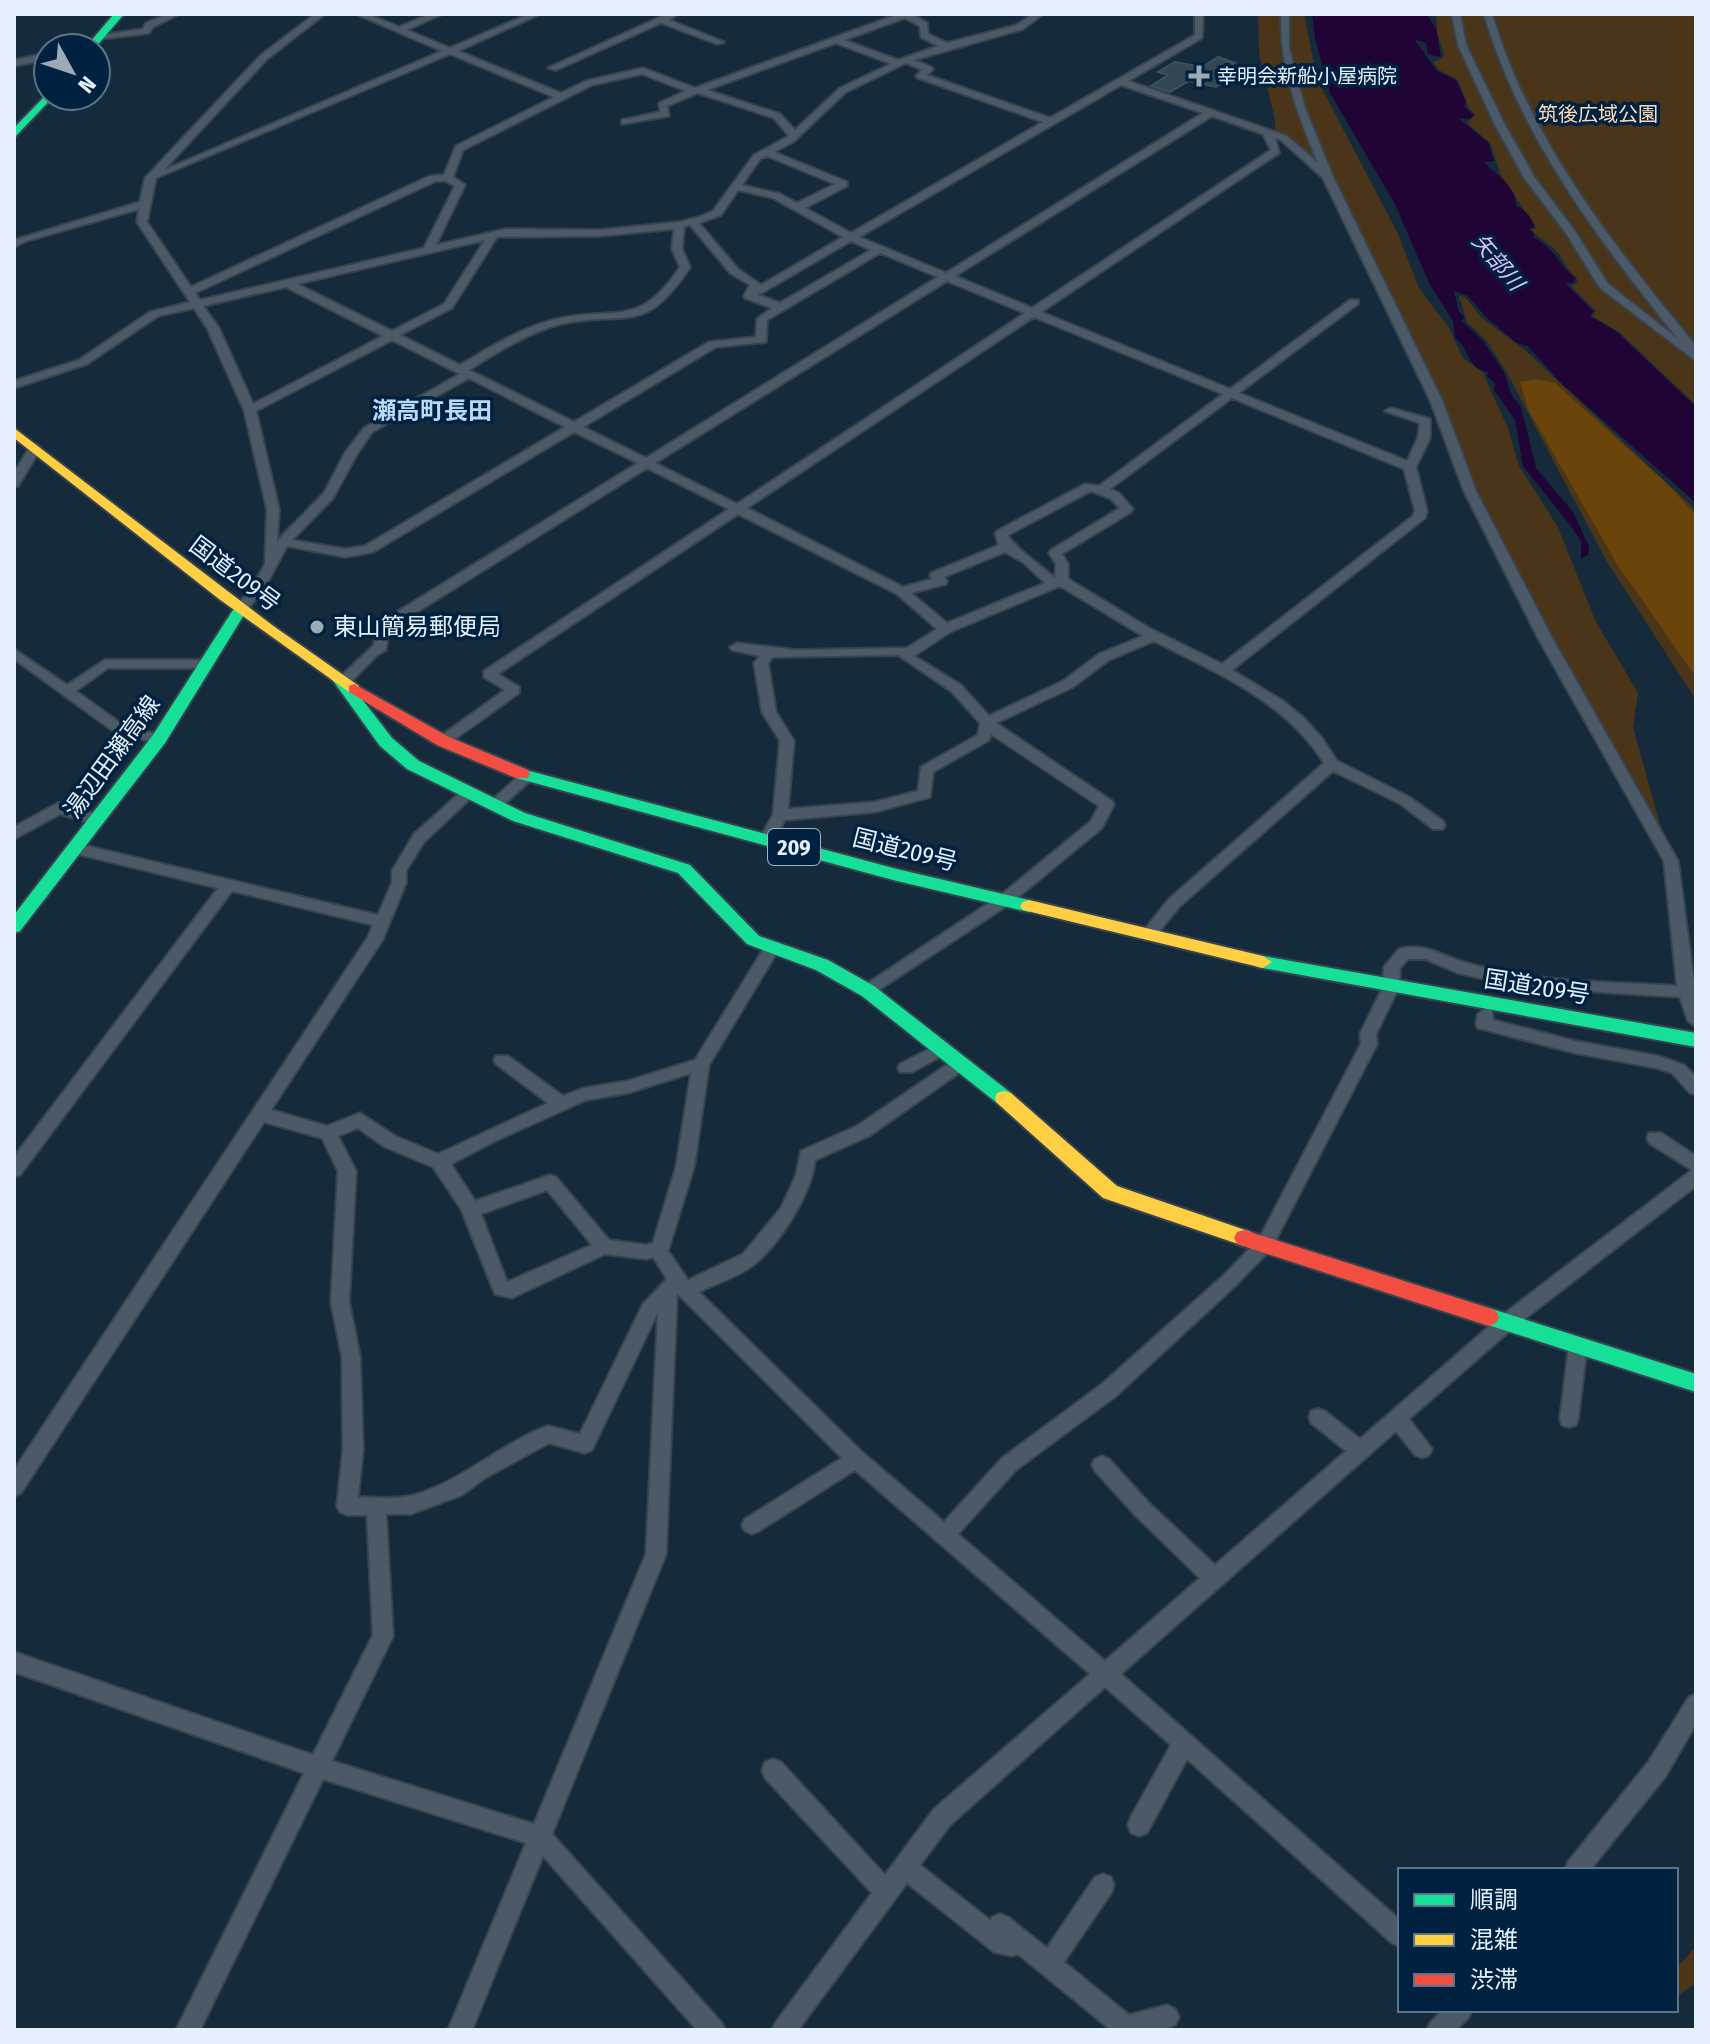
<svg xmlns="http://www.w3.org/2000/svg" width="1710" height="2044" font-family="'Fira Sans Condensed','Noto Sans JP',sans-serif">
<rect width="100%" height="100%" fill="#152a3b"/>
<g fill="#4b3519">
<path d="M1258 14H1279C1281 71 1297 117 1320 169L1306 152 1275 133V120L1259 53Z"/>
<polygon points="1285,14 1304,14 1317,79 1398,234 1419,288 1449,328 1463,358 1483,373 1508,428 1519,466 1558,527 1596,622 1638,693 1633,727 1664,839 1508,562 1445,419 1320,157 1288,54"/>
<path d="M1436 14H1696V405L1619 332 1592 316 1596 311 1571 286 1578 282 1576 277C1565 269 1565 260 1556 251 1548 241 1538 239 1531 230L1536 228 1501 175 1490 143 1467 123 1475 115 1468 106 1458 80 1439 70 1433 62 1442 59 1444 54 1437 33Z"/>
<polygon points="1459,296 1465,297 1482,318 1526,351 1696,510 1696,700 1606,560 1507,373 1486,340 1467,322"/>
<polygon points="1696,1946 1696,1983 1676,1997 1676,1969"/>
</g>
<polygon fill="#6a440a" points="1535,379 1555,383 1667,484 1696,515 1696,677 1617,564 1529,411 1520,382"/>
<path fill="#1f0435" d="M1312 14H1426L1436 28 1441 57 1428 54 1426 43 1414 39 1437 71 1456 80 1466 102 1464 106 1474 116 1468 119 1458 118 1488 142 1494 161 1484 162C1496 176 1517 186 1516 206 1525 209 1532 218 1535 227L1529 229 1534 233 1533 237C1555 249 1558 264 1576 279L1572 283H1565L1593 311 1590 316 1617 332 1696 407V503L1560 382 1528 346 1517 343 1487 318 1468 296 1454 291 1459 312 1464 317 1462 321 1482 340 1504 372 1511 394 1521 407 1536 468 1573 512 1589 547 1588 555 1581 559V541L1570 525 1523 466 1515 420 1494 390 1495 383 1487 376 1488 372C1465 367 1471 349 1455 338L1453 321 1430 285 1395 204 1330 93 1315 38Z"/>
<polygon fill="#334753" stroke="#3d505d" stroke-width="2" points="1218,57 1235,63 1221,72 1233,76 1216,87 1189,81 1170,92 1151,86 1168,75 1158,72 1175,62 1202,67"/>
<g fill="none" stroke-linecap="round" stroke-linejoin="round">
<g stroke="#374450" stroke-width="4">
<g id="street">
<polygon points="168,14 179,14 153,27 149,33 100,39 96,36 143,29 146,23"/>
<path d="M315 14H325L267 59 164 170 442 51 356 14H368L399 27 430 14H442L407 30 450 48 529 14H540L458 51 561 93 586 81 643 68 695 88 899 14H912L927 23 928 34 947 43 1017 25 1033 14H1043L1023 29 914 60 931 67 933 69 927 75 1050 118 1195 35V14H1203L1202 38 1128 81 1287 136 1318 163C1297 112 1280 70 1281 14H1289V48L1305 108 1334 179 1442 400 1476 491 1551 636 1678 861 1696 998V1027L1688 1021 1680 997 1519 987 1458 973 1425 959H1408L1400 968 1399 987 1376 1034 1377 1044 1271 1249 1236 1285 1116 1396 1016 1470 958 1534 1105 1661 1200 1578 1135 1515 1095 1471 1092 1465 1095 1459 1102 1456 1109 1459 1149 1503 1215 1565 1346 1451 1311 1423 1309 1417 1311 1411 1318 1409 1325 1411 1360 1439 1501 1316 1692 1170 1649 1143 1647 1138 1649 1133H1661L1696 1156V1186L1513 1328 1409 1419 1432 1449 1429 1455 1422 1458 1415 1455 1396 1431 1121 1674 1400 1920V1946L1392 1943 1187 1759 1147 1833 1139 1836 1131 1833 1128 1825 1131 1817 1171 1745 1105 1687 950 1825 920 1865 991 1921 992 1917 1000 1914 1008 1917 1047 1948 1095 1877 1103 1874 1111 1877 1114 1885 1111 1893 1064 1962 1129 2015 1167 2005 1175 2009 1179 2017 1175 2025 1161 2030H1111L1018 1954 1012 1956 994 1952 907 1883 798 2030H772L776 2022 872 1893 765 1778 762 1770 765 1762 773 1759 781 1762 885 1875 934 1809 1090 1674 855 1470 759 1531 752 1534 745 1531 742 1525 745 1519 842 1458 677 1293 666 1554 552 1834 721 2022 725 2030H697L543 1856 472 2030H448L526 1843 323 1779 200 2030H176L304 1773 14 1672V1652L313 1755 373 1635 367 1515H347L340 1512 337 1506 343 1450 342 1357 331 1302 338 1171 322 1138 264 1122 21 1493 14 1496V1470L368 937 373 925 232 891 20 1175 14 1177V1157L218 888 69 852 67 848 69 844 74 843 378 915 392 883V871L414 834 462 791H472L474 794 472 797 424 842 406 871V883L383 939 271 1110 327 1126 360 1113 395 1136 438 1154 548 1103 496 1064 494 1060 496 1056H508L563 1096 584 1088 628 1081 695 1060 766 945H776L779 949 709 1065 694 1167 668 1251 688 1280 743 1254 781 1208 796 1175 801 1151 857 1126 954 1060H966L968 1064 966 1068 869 1136 815 1160C812 1192 781 1242 756 1263 741 1276 716 1283 699 1292L861 1451 944 1522 1002 1458 1102 1384 1224 1275 1259 1239 1361 1044 1360 1034 1383 987 1384 967 1399 949C1424 942 1440 955 1463 962 1531 983 1607 981 1677 986L1664 861 1537 636 1464 491 1430 400 1323 178 1281 140 1275 138 1279 153 1041 312 1230 389 1350 300H1358V304L1239 393 1407 461 1418 438 1420 423 1385 411 1391 408 1430 419V438L1416 467 1427 511 1425 518 1232 670 1283 701 1304 718 1322 738 1337 761 1409 797 1443 821 1445 825 1443 829H1433L1399 803 1333 771 1179 907 1154 938H1144L1141 934 1144 930 1169 899 1324 763C1285 701 1217 673 1154 641L1109 660 1073 687 996 723 1112 801 1114 804 1102 828 1011 903 868 997 862 995 860 991 862 987 1001 895 1091 821 1099 806 991 734 989 740 933 772 930 797 875 812 785 820 771 844H761L759 840 773 815 780 741 762 712 754 663 760 656 732 650 730 647 737 643 796 650 907 648 937 629 897 594 738 514 498 674 519 687V693L448 744H438L436 741 438 738 505 690 484 677V671L729 509 647 468 388 630 386 650 377 655 348 685H338V679L374 645 376 625 638 463 574 432 373 552 345 557 287 546 265 587 245 613H235L233 610 253 586 265 564 267 509 244 410 207 328 194 308 158 316 87 364 14 388V381L79 360 150 312 190 302 137 222 139 209 26 241 14 247V240L140 202 145 178 261 55ZM905 18 920 26 921 37 938 46 898 60 844 40ZM836 43 891 64 840 88 795 130 780 114 707 90ZM450 54 554 97 456 146 444 175 430 176 191 287 147 222 156 178ZM906 63 922 70 916 76 918 78 1043 122 851 233 805 208 847 186V182L774 152 793 142 846 92ZM642 74 686 91 659 103 660 112 622 120V124L669 116 667 106 698 93 774 118 789 136 754 155 713 211 699 217 679 222 600 230 506 229 436 245 465 185 453 177 463 150 592 85ZM1121 85 1203 113 946 273 859 237ZM1212 116 1263 134 1271 150 1032 308 955 276ZM767 156 835 184 797 203 780 194 742 185 760 159ZM436 181H446L455 186 424 248 200 300 195 293ZM738 190 773 198 843 237 761 285 738 269 699 223 721 215ZM690 225 730 273 750 285 744 296 745 298 772 308 757 319 756 337 709 342 574 422 469 370C496 353 526 334 557 325 626 308 643 339 690 267L682 249 684 227ZM674 229 672 249 680 267C636 333 613 303 549 321 518 330 488 348 460 365L400 335 452 308 497 237 600 236ZM485 240 444 304 392 331 297 284ZM851 241 871 250 780 303 758 295ZM880 253 938 277 646 458 583 427 716 347 766 342 767 320ZM947 281 1025 313 737 504 655 463ZM286 287 383 336 253 404 219 328 203 306ZM1034 317 1223 394 1099 486 1085 484 997 531 995 534 999 545 931 573 930 576 932 579 903 587 747 508ZM392 340 460 374 364 428 345 453 324 493 277 541 279 509 256 411ZM469 378 565 427 365 546 345 549 292 540 333 498 357 454 372 432ZM1232 398 1404 469 1415 511 1413 516 1222 664 1149 628 1068 579V564L1062 554 1131 512 1133 509 1119 493 1110 489ZM1091 491 1111 499 1120 508 1051 550 1049 553 1056 564 1055 578C1043 567 1012 546 1008 535ZM1005 552 1023 562 1045 583 947 623 911 593 946 584 947 581 944 577ZM1060 586 1143 636 1099 654 1063 681 989 716 961 685 914 656 950 632ZM898 655 951 691 980 723 978 735 921 767 918 791 875 802 788 809 794 741 776 712 768 663 773 657ZM691 1073 676 1167 653 1243 646 1245 609 1240 556 1177 550 1175 475 1201 451 1164 497 1140 586 1100 628 1093ZM358 1128 383 1146 433 1167 461 1209 495 1294 512 1298 518 1295 605 1254 646 1259 653 1257 667 1279 643 1304 580 1434 548 1426C501 1443 463 1481 414 1495 397 1500 375 1497 358 1497L363 1450 360 1357 349 1302 356 1171 338 1136ZM547 1190 592 1245 507 1282 481 1214ZM658 1312 646 1554 534 1824 332 1761 393 1636 386 1514H411L462 1495 485 1478 549 1443 585 1453 592 1450Z"/>
<polygon points="667,14 678,14 669,20 724,42 717,44 661,23 556,70 548,68"/>
<path d="M1452 14H1460L1466 45 1505 125 1535 178 1574 230 1608 284 1678 339C1599 240 1520 137 1484 14H1492C1530 141 1613 245 1696 346V361L1600 288 1566 233 1525 179 1495 125 1458 45Z"/>
<polygon points="61,36 76,39 67,42 69,48 61,48 57,39"/>
<polygon points="48,53 48,59 14,66 14,60"/>
<polygon points="35,444 41,448 18,486 14,487 14,473 31,445"/>
<polygon points="14,649 67,685 105,660 206,660 213,664 206,668 108,668 76,691 123,725 164,736 166,739 164,742 159,744 113,731 14,659"/>
<polygon points="527,771 532,773 534,776 532,779 499,809 489,809 487,806 489,803 522,773"/>
<polygon points="58,803 102,816 104,820 97,825 60,814 14,839 14,827"/>
<polygon points="1486,1008 1492,1010 1493,1020 1575,1041 1658,1056 1684,1065 1696,1077 1696,1094 1690,1093 1672,1073 1657,1068 1575,1053 1478,1028 1476,1024 1478,1014"/>
<polygon points="941,1043 947,1045 949,1049 947,1053 912,1072 900,1072 898,1068 900,1064"/>
<polygon points="1578,1337 1584,1339 1587,1345 1578,1419 1576,1425 1569,1427 1562,1425 1560,1419 1569,1345 1572,1339"/>
<polygon points="1696,1694 1696,1724 1665,1777 1590,1870 1565,1870 1568,1862 1649,1761 1689,1697"/>
<polygon points="1443,2010 1472,2010 1468,2018 1456,2030 1427,2030 1431,2022"/>
</g>
</g>
<g stroke="#374450" stroke-width="4">
<g id="fast">
<polygon points="114,14 124,14 95,48 85,48"/>
<polygon points="48,93 48,96 53,96 52,98 14,138 14,128"/>
<polygon points="240,605 247,610 165,743 20,931 14,933 14,915 153,735 233,610"/>
<polygon points="339,674 344,676 392,738 419,761 525,813 690,865 759,936 828,960 874,986 1011,1093 1013,1098 1011,1103 997,1103 862,996 816,970 747,944 678,873 513,821 407,769 380,746 334,682 331,679"/>
<polygon points="522,769 897,869 1029,900 1038,906 1029,912 897,881 516,778 514,774 516,770"/>
<polygon points="1263,956 1696,1033 1696,1047 1257,967 1254,962 1257,957"/>
<polygon points="1489,1308 1696,1374 1696,1392 1482,1323 1479,1317 1482,1311"/>
</g>
</g>
<g stroke="#374450" stroke-width="4">
<g id="slow">
<polygon points="14,428 272,625 359,686 359,692 349,692 219,599 14,438"/>
<polygon points="1029,900 1263,956 1272,962 1263,968 1023,910 1020,906 1023,902"/>
<polygon points="1004,1091 1011,1093 1117,1186 1251,1232 1254,1238 1251,1244 1244,1246 1103,1198 997,1103 995,1098 997,1093"/>
</g>
</g>
<g stroke="#374450" stroke-width="4">
<g id="jam">
<polygon points="354,684 449,737 528,770 530,774 528,778 516,778 437,745 349,692 349,686"/>
<polygon points="1244,1230 1489,1308 1496,1311 1499,1317 1496,1323 1489,1326 1237,1244 1234,1238 1237,1232"/>
</g>
</g>
<use href="#street" fill="#4c5a67" fill-rule="evenodd"/>
<use href="#fast" fill="#16e098" fill-rule="evenodd"/>
<use href="#slow" fill="#ffcf43" fill-rule="evenodd"/>
<use href="#jam" fill="#f24e42" fill-rule="evenodd"/>
</g>
<g fill="#9cabb8" stroke="#00213f" stroke-width="3">
<path d="M1195 64h8v8h8v8h-8v8h-8v-8h-8v-8h8z"/>
<circle cx="317" cy="627" r="8"/>
</g>
<g text-anchor="middle" dominant-baseline="central" stroke-width="7" stroke-linejoin="round" paint-order="stroke">
<g font-size="20" fill="#e4f0fc" stroke="#00213f" text-anchor="start">
<text x="1217" y="76">幸明会新船小屋病院</text>
</g>
<g font-size="20" fill="#fddbb7" stroke="#00213f">
<text x="1598" y="114">筑後広域公園</text>
</g>
<g font-size="22" font-style="italic" fill="#e0bffd" stroke="#00213f">
<text transform="translate(1498 262) rotate(50)">矢部川</text>
</g>
<rect fill="#00213f" stroke="#a0b2c3" stroke-width="2" x="768" y="829" width="52" height="36" rx="6"/>
<g font-size="22" font-weight="bold" fill="#e4f0fc">
<text x="794" y="847">209</text>
</g>
<g font-size="24" font-weight="bold" fill="#b9d9f8" stroke="#00213f">
<text x="432" y="411">瀬高町長田</text>
</g>
<g font-size="24" fill="#e4f0fc" stroke="#00213f">
<text transform="translate(235 574) rotate(37)">国道209号</text>
<text transform="translate(112 757) rotate(-54)">湯辺田瀬高線</text>
<text transform="translate(905 850) rotate(14)">国道209号</text>
<text transform="translate(1537 987) rotate(9)">国道209号</text>
</g>
<g font-size="24" fill="#e4f0fc" stroke="#00213f" text-anchor="start">
<text x="333" y="627">東山簡易郵便局</text>
</g>
</g>
<rect width="1710" height="2044" fill="none" stroke="#e4f0fc" stroke-width="32"/>
<rect x="1398" y="1868" width="280" height="144" fill="#00213f" stroke="#5b748b" stroke-width="2"/>
<rect x="1414" y="1894" width="40" height="12" fill="#16e098" stroke="#5b748b" stroke-width="2"/>
<text x="1470" y="1908" font-size="24" fill="#e4f0fc">順調</text>
<rect x="1414" y="1934" width="40" height="12" fill="#ffcf43" stroke="#5b748b" stroke-width="2"/>
<text x="1470" y="1948" font-size="24" fill="#e4f0fc">混雑</text>
<rect x="1414" y="1974" width="40" height="12" fill="#f24e42" stroke="#5b748b" stroke-width="2"/>
<text x="1470" y="1988" font-size="24" fill="#e4f0fc">渋滞</text>
<g transform="translate(72 72) rotate(130)"><circle r="38" fill="#00213f" stroke="#5b748b" stroke-width="2"/>
<path d="M0-6L14 30L0 20L-14 30Z" fill="#9cabb8"/>
<text y="-12" font-size="22" font-weight="bold" text-anchor="middle" fill="#e4f0fc">N</text>
</g>
</svg>
